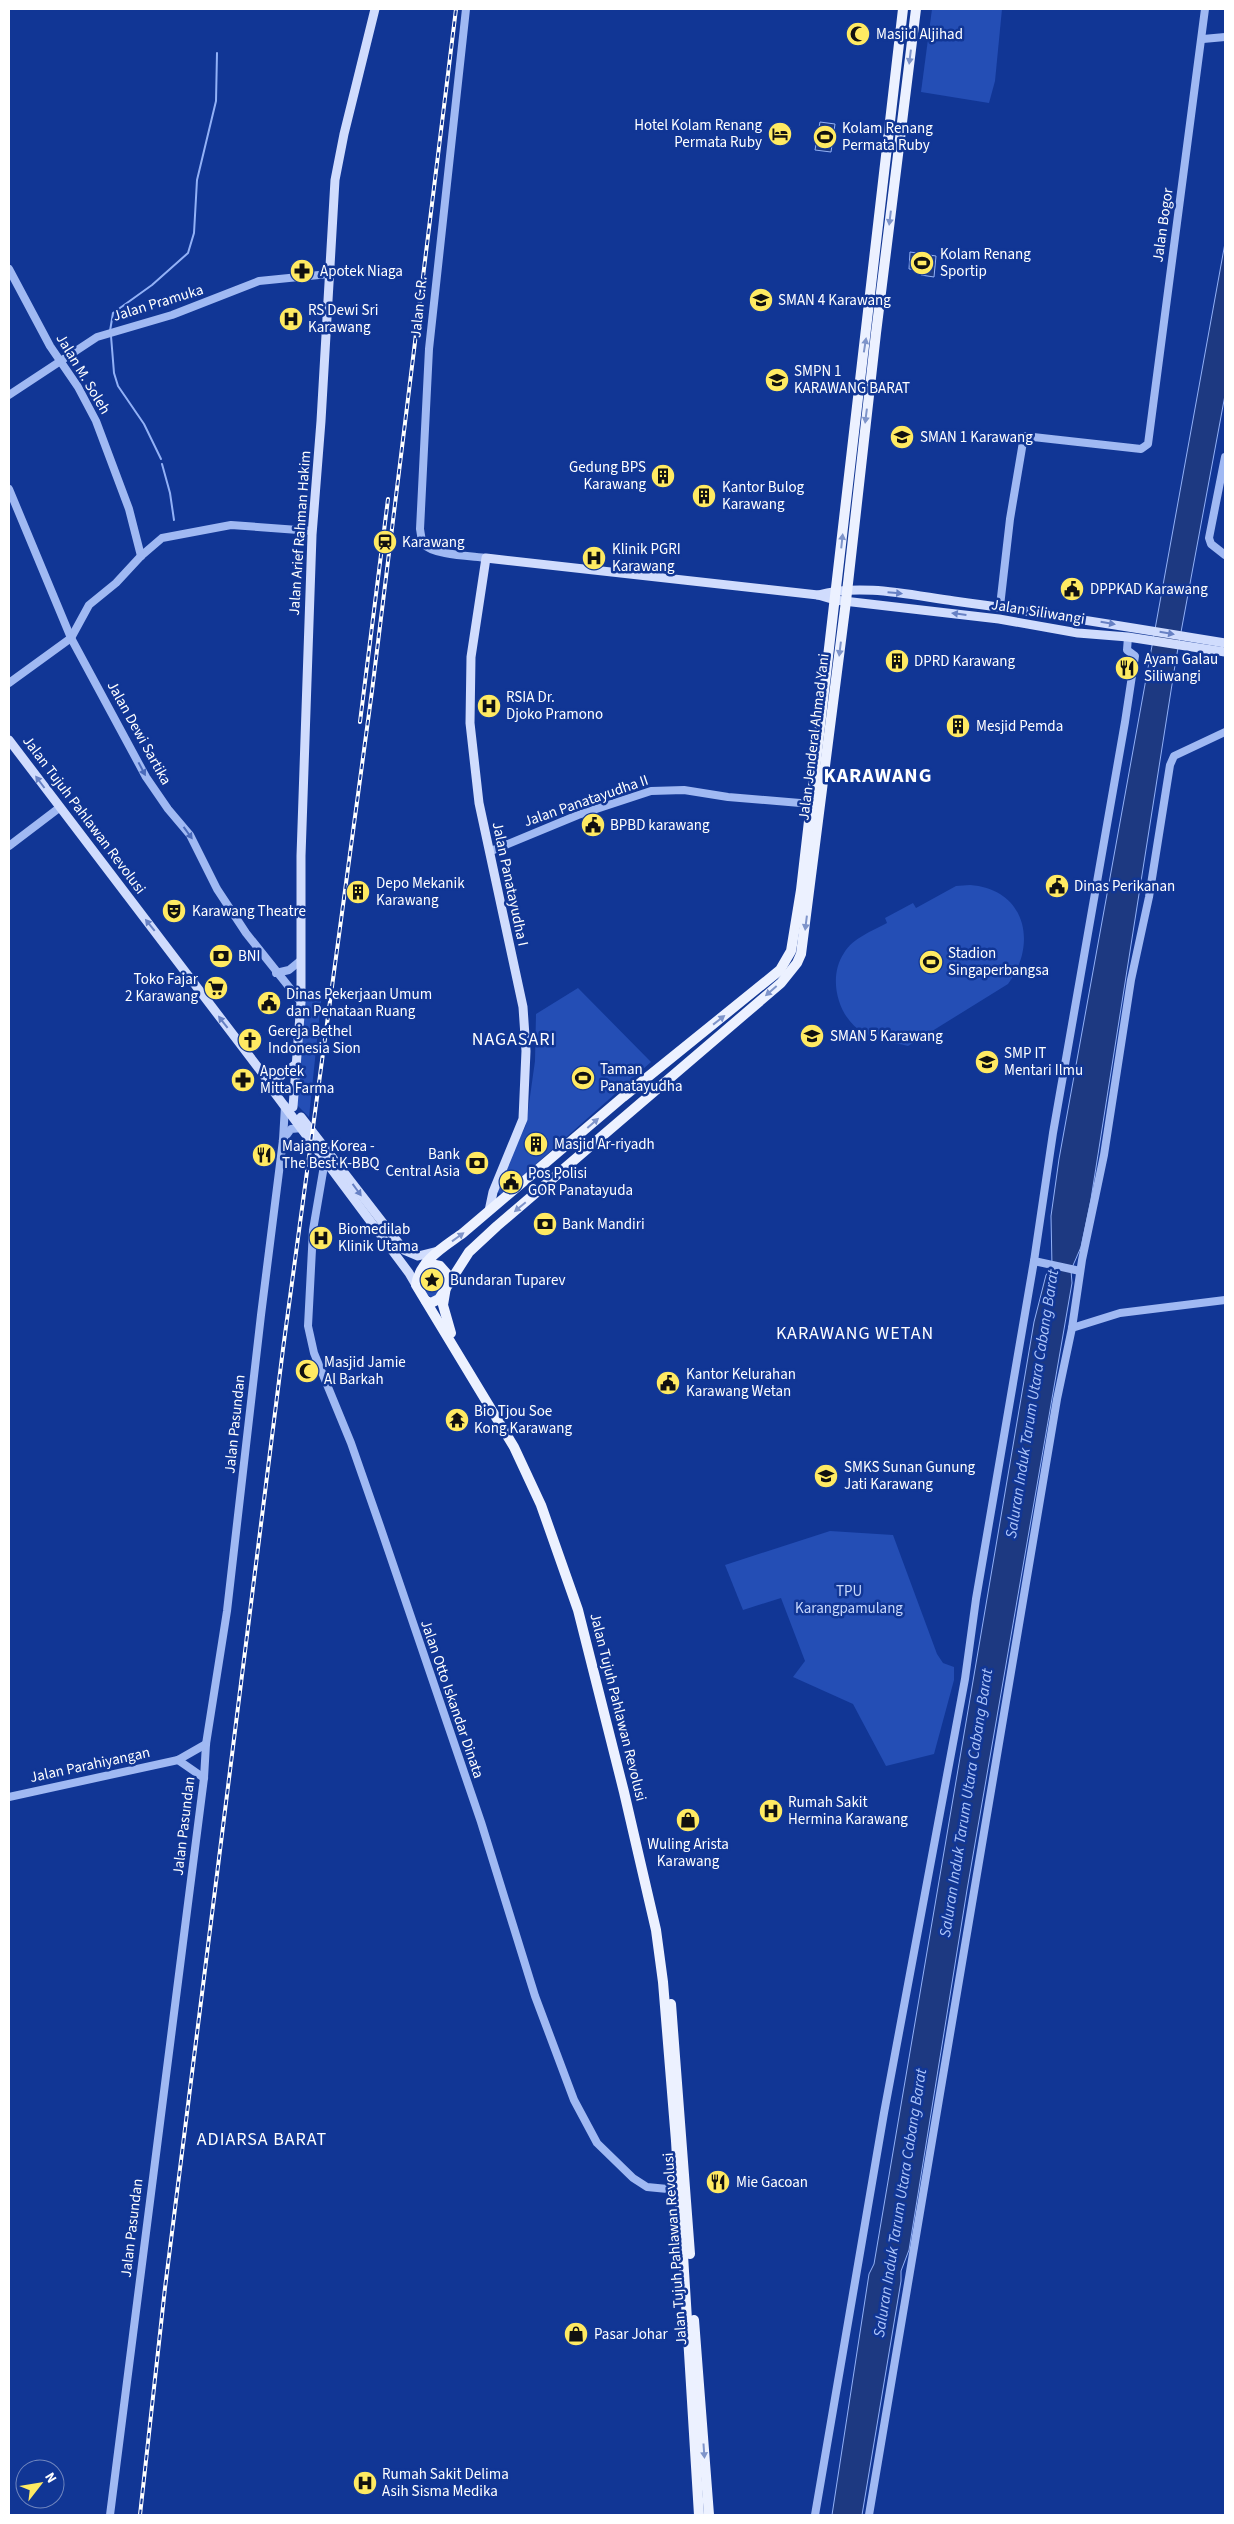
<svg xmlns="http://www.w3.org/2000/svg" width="1234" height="2524" font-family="'Source Sans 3',sans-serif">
<rect width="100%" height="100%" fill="#113695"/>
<g fill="#244eb5">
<polygon points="932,9 1002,9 995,81 989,103 921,92"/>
<path d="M970 885C1026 889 1038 944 1008 984L908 1046C892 1042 878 1041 864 1033 838 1019 827 978 844 953 853 938 872 931 887 923L885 918 913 903 916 908 956 886Z"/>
<polygon points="578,988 651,1062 501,1195 496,1190 526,1125 535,1061 536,1014"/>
<polygon points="306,990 322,992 309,1117 297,1105"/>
<polygon points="430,1270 438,1271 443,1277 441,1293 433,1298 426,1294 421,1284 423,1274"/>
<polygon points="830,1531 893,1535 937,1654 943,1663 954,1667 954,1680 934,1754 886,1766 853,1704 793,1677 805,1661 781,1598 743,1610 725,1565"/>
</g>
<g fill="#1d3981" stroke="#92b1f7">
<polygon points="820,122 835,124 831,152 815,150"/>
<polygon points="1225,243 1225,395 1176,659 1091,1199 1081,1247 1071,1270 1072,1283 967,1890 909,2250 901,2271 901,2281 862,2515 832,2515 869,2274 874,2264 1034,1322 1046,1275 1052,1267 1051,1216 1059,1159"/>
<polygon points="910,252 936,256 934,277 921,275 922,270 909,269"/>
</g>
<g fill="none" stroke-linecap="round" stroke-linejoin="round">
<g stroke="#92b1f7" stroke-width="2">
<polyline points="110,331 113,313 152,285 188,253 194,233 197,180 216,101 217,53"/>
<polyline points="111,336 114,373 118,386 144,424 161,459"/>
<polyline points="162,464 170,493 174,520"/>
</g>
<g stroke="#a0b9f3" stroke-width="8">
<path d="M466 9 429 349 420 529C421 534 421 540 424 544 432 555 472 556 486 558"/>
<polyline points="1203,39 1225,37"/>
<polyline points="9,269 50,346 78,387 96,421 129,509 141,556"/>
<polyline points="9,395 97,337 172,315 259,281 329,274"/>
<polyline points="1225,457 1209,538 1211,544 1225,555"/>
<polyline points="9,489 71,638 146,777 168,809 190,835 217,889 246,933 301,1002"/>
<polyline points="1000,606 1010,519 1024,436 1141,449 1148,444 1205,9"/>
<polyline points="9,683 71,638 89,605 116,583 141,556 162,538 231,525 312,531"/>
<polyline points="9,846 59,808"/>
<polyline points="491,851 578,815 651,791 684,790 728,797 812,804"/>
<polyline points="276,973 289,970 300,961"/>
<polyline points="283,1140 291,1129 302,1128"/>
<polyline points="325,1160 313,1230 308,1326 314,1353 351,1443 380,1526 481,1822 535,1996 574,2100 597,2143 633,2178 647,2187 678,2190"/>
<polyline points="1034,1261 1080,1271"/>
<polyline points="1072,1328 1120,1313 1225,1300"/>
<polyline points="178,1760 204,1778"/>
<polyline points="9,1797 178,1760 206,1744"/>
<polyline points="110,2515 204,1778 206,1744 227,1611 261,1315 283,1140 285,1106"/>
<polyline points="815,2515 884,2113 965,1679 976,1599 1034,1261 1053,1133 1125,722 1135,656 1127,650 1128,637"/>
<polyline points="869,2515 1057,1399 1072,1328 1082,1260 1104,1155 1131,980 1149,897 1170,765 1174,756 1225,732"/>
</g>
<g stroke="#d0dcfd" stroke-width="9">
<path d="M818 595C861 583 910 595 954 601 1045 613 1135 628 1225 643"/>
<polyline points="9,740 263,1074 274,1092 409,1273 416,1285"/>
<polyline points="273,1082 296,1064"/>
<polyline points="293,1107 301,1002 301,856 312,535 321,421 335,180 344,134 375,9"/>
<polyline points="301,1117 404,1250 418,1256 438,1251"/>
<polyline points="489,1211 493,1192 523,1119 526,1051 523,1007 479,803 470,723 471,657 486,558 818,595 835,600 999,619 1078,633 1128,637 1225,652"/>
</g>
<g stroke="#ecf1ff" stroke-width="10">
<polyline points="426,1263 440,1266 448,1275 443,1305 451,1333"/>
<polyline points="426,1301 431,1303 439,1299 469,1252 497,1226 781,983 797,963 801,954 846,601 876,333 916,9"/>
<polyline points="671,2004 690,2254"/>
<polyline points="694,2320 709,2515"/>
<path d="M699 2515 676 2141 663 1982 656 1930 624 1792 578 1610 541 1505 514 1447 416 1285C420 1260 444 1247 463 1233L623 1097 780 970 791 951 801 890 903 9"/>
</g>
<g stroke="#fff" stroke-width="4">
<g id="rail">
<polyline points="360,722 388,499"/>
<polyline points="140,2515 165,2288 283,1349 372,691 456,9"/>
</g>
</g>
<use href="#rail" stroke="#113695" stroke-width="2" stroke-dasharray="5.5" stroke-linecap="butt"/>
</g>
<defs><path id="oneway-solid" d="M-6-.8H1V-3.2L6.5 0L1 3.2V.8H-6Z" transform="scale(1.25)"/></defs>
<g fill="#7e94ca">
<use href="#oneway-solid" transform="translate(910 57) rotate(97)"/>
<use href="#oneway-solid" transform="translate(890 218) rotate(97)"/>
<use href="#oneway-solid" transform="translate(865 345) rotate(-81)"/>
<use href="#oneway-solid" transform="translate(866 416) rotate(97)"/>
<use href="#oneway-solid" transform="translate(842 541) rotate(-84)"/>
<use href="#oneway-solid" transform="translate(840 649) rotate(97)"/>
<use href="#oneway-solid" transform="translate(806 923) rotate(97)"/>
<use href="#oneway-solid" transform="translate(771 991) rotate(139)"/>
<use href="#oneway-solid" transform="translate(719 1020) rotate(-38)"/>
<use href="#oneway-solid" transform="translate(593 1123) rotate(-41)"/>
<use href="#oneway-solid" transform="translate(520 1207) rotate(140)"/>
<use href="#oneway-solid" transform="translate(458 1237) rotate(-36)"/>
<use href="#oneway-solid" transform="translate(704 2451) rotate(86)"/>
</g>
<g fill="#6781c4">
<use href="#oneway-solid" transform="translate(895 593) rotate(5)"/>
<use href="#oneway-solid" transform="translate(959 614) rotate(-173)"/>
<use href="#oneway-solid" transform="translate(1108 623) rotate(10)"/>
<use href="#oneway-solid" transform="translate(1167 633) rotate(10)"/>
<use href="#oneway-solid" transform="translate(40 782) rotate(-127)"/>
<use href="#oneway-solid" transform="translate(150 925) rotate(-129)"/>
<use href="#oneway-solid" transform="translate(223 1022) rotate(-128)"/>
<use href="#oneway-solid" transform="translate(357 1190) rotate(54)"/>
</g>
<g fill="#4a6abb">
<use href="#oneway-solid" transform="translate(142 769) rotate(62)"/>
<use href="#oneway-solid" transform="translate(188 833) rotate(54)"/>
</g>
<defs>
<g id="mosque-disc" transform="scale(1.25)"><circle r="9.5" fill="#ffea62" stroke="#113695"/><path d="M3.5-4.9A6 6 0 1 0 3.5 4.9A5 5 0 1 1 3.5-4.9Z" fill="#111"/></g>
<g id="hotel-disc" transform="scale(1.25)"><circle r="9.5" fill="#ffea62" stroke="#113695"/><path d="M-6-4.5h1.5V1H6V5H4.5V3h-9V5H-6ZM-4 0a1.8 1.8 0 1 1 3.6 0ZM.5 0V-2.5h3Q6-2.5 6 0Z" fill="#111"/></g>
<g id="stadium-disc" transform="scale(1.25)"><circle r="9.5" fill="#ffea62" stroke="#113695"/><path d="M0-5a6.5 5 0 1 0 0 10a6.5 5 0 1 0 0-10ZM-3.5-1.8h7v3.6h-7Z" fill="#111"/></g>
<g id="pharmacy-disc" transform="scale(1.25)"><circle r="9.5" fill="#ffea62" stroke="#113695"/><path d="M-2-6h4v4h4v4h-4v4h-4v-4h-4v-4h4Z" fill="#111"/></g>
<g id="school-disc" transform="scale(1.25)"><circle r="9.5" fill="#ffea62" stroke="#113695"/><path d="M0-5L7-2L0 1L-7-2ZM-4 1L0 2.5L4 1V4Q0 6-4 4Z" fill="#111"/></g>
<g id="hospital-disc" transform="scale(1.25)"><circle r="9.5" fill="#ffea62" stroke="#113695"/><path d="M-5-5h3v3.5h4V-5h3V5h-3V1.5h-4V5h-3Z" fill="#111"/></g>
<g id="building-disc" transform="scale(1.25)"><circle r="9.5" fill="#ffea62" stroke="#113695"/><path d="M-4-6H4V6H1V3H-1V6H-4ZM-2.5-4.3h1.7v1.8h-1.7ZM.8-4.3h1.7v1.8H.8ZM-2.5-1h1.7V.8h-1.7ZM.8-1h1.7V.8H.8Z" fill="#111"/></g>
<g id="station-disc" transform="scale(1.25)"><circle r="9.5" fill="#ffea62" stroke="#113695"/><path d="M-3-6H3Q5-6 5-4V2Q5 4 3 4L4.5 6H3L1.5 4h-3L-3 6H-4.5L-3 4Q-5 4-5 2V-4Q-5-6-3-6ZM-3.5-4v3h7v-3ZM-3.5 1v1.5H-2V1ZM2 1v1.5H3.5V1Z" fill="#111"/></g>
<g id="civic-disc" transform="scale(1.25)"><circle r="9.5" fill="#ffea62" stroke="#113695"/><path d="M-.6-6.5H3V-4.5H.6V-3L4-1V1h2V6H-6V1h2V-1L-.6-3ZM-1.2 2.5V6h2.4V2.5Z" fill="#111"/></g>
<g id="restaurant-disc" transform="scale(1.25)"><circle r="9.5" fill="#ffea62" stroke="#113695"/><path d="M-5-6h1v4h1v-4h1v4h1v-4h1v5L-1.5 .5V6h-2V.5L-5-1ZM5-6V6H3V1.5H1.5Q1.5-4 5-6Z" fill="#111"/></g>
<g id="theatre-disc" transform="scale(1.25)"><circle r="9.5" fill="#ffea62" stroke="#113695"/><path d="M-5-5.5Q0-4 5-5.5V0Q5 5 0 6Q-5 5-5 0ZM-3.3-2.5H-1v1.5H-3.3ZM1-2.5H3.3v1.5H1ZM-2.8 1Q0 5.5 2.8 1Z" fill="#111"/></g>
<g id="bank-disc" transform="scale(1.25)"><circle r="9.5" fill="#ffea62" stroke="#113695"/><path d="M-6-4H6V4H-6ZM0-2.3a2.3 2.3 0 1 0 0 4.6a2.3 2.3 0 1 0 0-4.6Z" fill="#111"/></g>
<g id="supermarket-disc" transform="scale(1.25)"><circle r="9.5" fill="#ffea62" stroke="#113695"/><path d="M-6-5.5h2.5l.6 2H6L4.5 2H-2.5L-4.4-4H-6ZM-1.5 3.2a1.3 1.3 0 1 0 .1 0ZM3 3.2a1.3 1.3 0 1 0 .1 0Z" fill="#111"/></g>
<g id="church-disc" transform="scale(1.25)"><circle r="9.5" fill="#ffea62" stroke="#113695"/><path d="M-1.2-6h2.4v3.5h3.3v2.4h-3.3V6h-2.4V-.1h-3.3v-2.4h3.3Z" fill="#111"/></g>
<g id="sight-disc" transform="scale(1.25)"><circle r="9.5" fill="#ffea62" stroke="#113695"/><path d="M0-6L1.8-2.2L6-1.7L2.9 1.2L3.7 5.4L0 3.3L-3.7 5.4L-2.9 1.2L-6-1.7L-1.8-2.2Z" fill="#111"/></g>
<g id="temple-disc" transform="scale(1.25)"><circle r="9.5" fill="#ffea62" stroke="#113695"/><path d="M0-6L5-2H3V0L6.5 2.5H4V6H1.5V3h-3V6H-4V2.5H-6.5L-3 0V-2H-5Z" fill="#111"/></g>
<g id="shop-disc" transform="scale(1.25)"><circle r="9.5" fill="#ffea62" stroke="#113695"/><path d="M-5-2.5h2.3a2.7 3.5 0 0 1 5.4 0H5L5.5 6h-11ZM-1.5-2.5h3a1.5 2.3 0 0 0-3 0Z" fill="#111"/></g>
</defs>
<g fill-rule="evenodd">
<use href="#mosque-disc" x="858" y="34"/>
<use href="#hotel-disc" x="780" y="134"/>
<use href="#stadium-disc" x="825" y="137"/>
<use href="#stadium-disc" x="922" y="263"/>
<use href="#pharmacy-disc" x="302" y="271"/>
<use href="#school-disc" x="761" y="300"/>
<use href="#hospital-disc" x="291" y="319"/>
<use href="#school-disc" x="777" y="380"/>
<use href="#school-disc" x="902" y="437"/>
<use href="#building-disc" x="663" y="476"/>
<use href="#building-disc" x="704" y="496"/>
<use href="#station-disc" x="385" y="542"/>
<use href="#hospital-disc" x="594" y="558"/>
<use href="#civic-disc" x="1072" y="589"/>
<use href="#building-disc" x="897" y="661"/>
<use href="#restaurant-disc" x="1127" y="668"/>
<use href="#hospital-disc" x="489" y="706"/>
<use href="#building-disc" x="958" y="726"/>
<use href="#civic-disc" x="593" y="825"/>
<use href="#civic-disc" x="1057" y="886"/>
<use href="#building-disc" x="358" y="892"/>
<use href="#theatre-disc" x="174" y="911"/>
<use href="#bank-disc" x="221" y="956"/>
<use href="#stadium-disc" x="931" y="962"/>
<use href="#supermarket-disc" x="216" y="988"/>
<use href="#civic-disc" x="269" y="1003"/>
<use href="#school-disc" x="812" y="1036"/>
<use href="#church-disc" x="250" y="1040"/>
<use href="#school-disc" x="987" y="1062"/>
<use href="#stadium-disc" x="583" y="1078"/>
<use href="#pharmacy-disc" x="243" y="1080"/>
<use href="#building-disc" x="536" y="1144"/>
<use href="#restaurant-disc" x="264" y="1155"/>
<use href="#bank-disc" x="477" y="1163"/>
<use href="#civic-disc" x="511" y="1182"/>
<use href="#bank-disc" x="545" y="1224"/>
<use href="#hospital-disc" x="321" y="1238"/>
<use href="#sight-disc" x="432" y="1280"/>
<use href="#mosque-disc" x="307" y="1371"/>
<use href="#civic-disc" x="668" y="1383"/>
<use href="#temple-disc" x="457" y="1420"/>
<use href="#school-disc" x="826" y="1476"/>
<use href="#hospital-disc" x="771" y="1811"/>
<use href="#shop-disc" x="688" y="1820"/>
<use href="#restaurant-disc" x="718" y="2182"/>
<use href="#shop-disc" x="576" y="2334"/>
<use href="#hospital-disc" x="365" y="2483"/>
</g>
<g text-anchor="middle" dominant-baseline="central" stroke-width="5" stroke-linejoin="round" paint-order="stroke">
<g font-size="15" fill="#fff" stroke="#113695" text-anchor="start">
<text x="876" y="34">Masjid Aljihad</text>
<text x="762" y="125" text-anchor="end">Hotel Kolam Renang<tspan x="762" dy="17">Permata Ruby</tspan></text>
<text x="842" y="128">Kolam Renang<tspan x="842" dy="17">Permata Ruby</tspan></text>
<text x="940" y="254">Kolam Renang<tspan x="940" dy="17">Sportip</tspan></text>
<text x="320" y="271">Apotek Niaga</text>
<text x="778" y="300">SMAN 4 Karawang</text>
<text x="308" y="310">RS Dewi Sri<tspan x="308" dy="17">Karawang</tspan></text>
<text x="794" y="371">SMPN 1<tspan x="794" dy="17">KARAWANG BARAT</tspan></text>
<text x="920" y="437">SMAN 1 Karawang</text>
<text x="646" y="467" text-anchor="end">Gedung BPS<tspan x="646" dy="17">Karawang</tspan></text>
<text x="722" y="487">Kantor Bulog<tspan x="722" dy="17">Karawang</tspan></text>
<text x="402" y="542">Karawang</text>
<text x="612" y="549">Klinik PGRI<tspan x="612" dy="17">Karawang</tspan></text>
<text x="1090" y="589">DPPKAD Karawang</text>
<text x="1144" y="659">Ayam Galau<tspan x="1144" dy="17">Siliwangi</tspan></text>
<text x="914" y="661">DPRD Karawang</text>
<text x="506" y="697">RSIA Dr.<tspan x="506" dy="17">Djoko Pramono</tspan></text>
<text x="976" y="726">Mesjid Pemda</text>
<text x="610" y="825">BPBD karawang</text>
<text x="376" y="883">Depo Mekanik<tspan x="376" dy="17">Karawang</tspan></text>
<text x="1074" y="886">Dinas Perikanan</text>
<text x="192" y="911">Karawang Theatre</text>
<text x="948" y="953">Stadion<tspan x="948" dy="17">Singaperbangsa</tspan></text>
<text x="238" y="956">BNI</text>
<text x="198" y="979" text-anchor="end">Toko Fajar<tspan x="198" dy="17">2 Karawang</tspan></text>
<text x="286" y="994">Dinas Pekerjaan Umum<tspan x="286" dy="17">dan Penataan Ruang</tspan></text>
<text x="268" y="1031">Gereja Bethel<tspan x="268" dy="17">Indonesia Sion</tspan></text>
<text x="830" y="1036">SMAN 5 Karawang</text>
<text x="1004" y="1053">SMP IT<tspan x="1004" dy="17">Mentari Ilmu</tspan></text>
<text x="600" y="1069">Taman<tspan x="600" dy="17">Panatayudha</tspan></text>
<text x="260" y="1071">Apotek<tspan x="260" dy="17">Mitta Farma</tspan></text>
<text x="554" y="1144">Masjid Ar-riyadh</text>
<text x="282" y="1146">Majang Korea -<tspan x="282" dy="17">The Best K-BBQ</tspan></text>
<text x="460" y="1154" text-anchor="end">Bank<tspan x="460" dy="17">Central Asia</tspan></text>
<text x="528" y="1173">Pos Polisi<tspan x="528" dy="17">GOR Panatayuda</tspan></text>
<text x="562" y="1224">Bank Mandiri</text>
<text x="338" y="1229">Biomedilab<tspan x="338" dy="17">Klinik Utama</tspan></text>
<text x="450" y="1280">Bundaran Tuparev</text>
<text x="324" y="1362">Masjid Jamie<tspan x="324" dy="17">Al Barkah</tspan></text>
<text x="686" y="1374">Kantor Kelurahan<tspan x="686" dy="17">Karawang Wetan</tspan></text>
<text x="474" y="1411">Bio Tjou Soe<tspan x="474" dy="17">Kong Karawang</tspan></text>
<text x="844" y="1467">SMKS Sunan Gunung<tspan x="844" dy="17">Jati Karawang</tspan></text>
<text x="788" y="1802">Rumah Sakit<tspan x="788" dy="17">Hermina Karawang</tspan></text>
<text x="688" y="1844" text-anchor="middle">Wuling Arista<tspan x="688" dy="17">Karawang</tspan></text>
<text x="736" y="2182">Mie Gacoan</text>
<text x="594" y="2334">Pasar Johar</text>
<text x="382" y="2474">Rumah Sakit Delima<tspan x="382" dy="17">Asih Sisma Medika</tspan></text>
</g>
<g font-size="15" fill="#fff" stroke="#113695">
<text transform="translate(1163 225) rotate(-82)">Jalan Bogor</text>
<text transform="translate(158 303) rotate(-17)">Jalan Pramuka</text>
<text transform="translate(419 307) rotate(-84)">Jalan C.R.</text>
<text transform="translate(83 374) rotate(59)">Jalan M. Soleh</text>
<text transform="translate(300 533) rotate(-86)">Jalan Arief Rahman Hakim</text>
<text transform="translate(1038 612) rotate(9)">Jalan Siliwangi</text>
<text transform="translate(139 733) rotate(61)">Jalan Dewi Sartika</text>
<text transform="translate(814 737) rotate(-83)">Jalan Jenderal Ahmad Yani</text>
<text transform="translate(586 801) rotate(-19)">Jalan Panatayudha II</text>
<text transform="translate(84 815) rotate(53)">Jalan Tujuh Pahlawan Revolusi</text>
<text transform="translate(510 884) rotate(78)">Jalan Panatayudha I</text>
<text transform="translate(235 1424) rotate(-84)">Jalan Pasundan</text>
<text transform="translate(452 1699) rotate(71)">Jalan Otto Iskandar Dinata</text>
<text transform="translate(618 1707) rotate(76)">Jalan Tujuh Pahlawan Revolusi</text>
<text transform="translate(90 1765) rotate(-12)">Jalan Parahiyangan</text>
<text transform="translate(184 1826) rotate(-83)">Jalan Pasundan</text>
<text transform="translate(132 2228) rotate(-83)">Jalan Pasundan</text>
<text transform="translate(675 2249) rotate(-94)">Jalan Tujuh Pahlawan Revolusi</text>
</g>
<g font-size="15" fill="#c8d8fd" stroke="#113695">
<text x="849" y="1591">TPU<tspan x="849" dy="17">Karangpamulang</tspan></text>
</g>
<g font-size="16" font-style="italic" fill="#acc4fa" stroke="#113695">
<text transform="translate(1032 1404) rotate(-81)">Saluran Induk Tarum Utara Cabang Barat</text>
<text transform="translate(966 1803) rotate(-81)">Saluran Induk Tarum Utara Cabang Barat</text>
<text transform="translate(900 2203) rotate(-81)">Saluran Induk Tarum Utara Cabang Barat</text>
</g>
<g font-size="18" letter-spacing="1" fill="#fff" stroke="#113695">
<text x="514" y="1039">NAGASARI</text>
<text x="855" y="1333">KARAWANG WETAN</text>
<text x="262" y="2139">ADIARSA BARAT</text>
</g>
<g font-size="20" font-weight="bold" letter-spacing="1" fill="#fff" stroke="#113695">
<text x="878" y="776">KARAWANG</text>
</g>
</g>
<rect width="1234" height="2524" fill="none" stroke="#ffffff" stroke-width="20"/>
<g transform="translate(40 2484) rotate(59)"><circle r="24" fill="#113695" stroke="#7086bf"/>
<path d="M0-4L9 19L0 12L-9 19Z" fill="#ffea62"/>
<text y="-8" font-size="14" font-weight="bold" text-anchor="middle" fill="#ffffff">N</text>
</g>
</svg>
